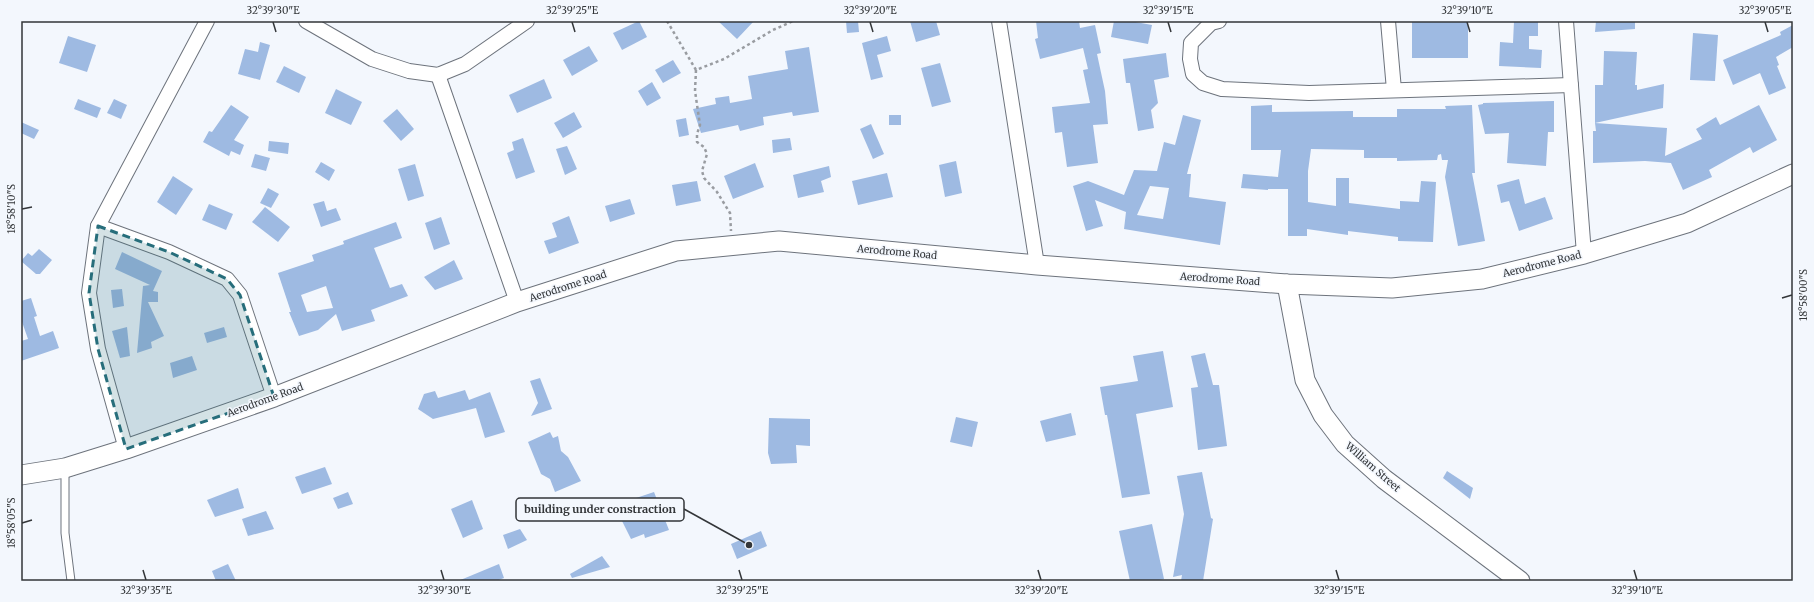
<svg xmlns="http://www.w3.org/2000/svg" width="1814" height="602" font-family="Merriweather,serif">
<rect width="100%" height="100%" fill="#f3f7fd"/>
<g fill="#9ebae2" fill-rule="evenodd">
<polygon points="639,21 647,37 622,50 613,33"/>
<polygon points="718,21 754,21 737,39"/>
<polygon points="846,21 858,21 859,32 847,33"/>
<polygon points="910,21 936,21 940,35 916,42"/>
<polygon points="1036,21 1079,21 1080,28 1095,25 1101,53 1097,54 1105,91 1108,124 1093,125 1098,163 1067,167 1062,132 1055,133 1052,107 1090,103 1083,70 1088,69 1083,48 1040,59 1035,39 1038,38"/>
<polygon points="1114,21 1130,21 1152,25 1148,44 1111,37"/>
<rect x="1412" y="21" width="56" height="37"/>
<polygon points="1514,21 1538,21 1538,36 1529,36 1529,49 1542,50 1541,68 1499,66 1500,42 1513,43"/>
<polygon points="1596,21 1635,21 1635,29 1595,32"/>
<polygon points="1793,25 1793,47 1776,57 1779,65 1777,66 1786,88 1769,95 1760,73 1733,85 1723,60 1781,35 1780,32"/>
<polygon points="1693,33 1718,35 1715,81 1690,80"/>
<polygon points="68,36 96,45 87,72 59,63"/>
<polygon points="887,36 891,51 877,55 883,77 871,80 862,43"/>
<polygon points="260,42 270,45 260,80 238,74 245,49 258,52"/>
<polygon points="589,46 598,61 572,76 563,60"/>
<polygon points="809,47 819,112 793,116 792,112 763,117 764,125 740,131 738,125 701,133 693,109 716,104 715,98 729,96 730,103 752,99 748,76 788,69 785,51"/>
<polygon points="1604,51 1637,52 1635,85 1637,85 1637,90 1664,84 1663,108 1595,123 1595,85 1603,85"/>
<polygon points="1166,53 1169,77 1154,80 1158,103 1151,110 1154,128 1138,131 1130,83 1126,83 1123,59"/>
<polygon points="673,60 681,73 663,83 655,70"/>
<polygon points="940,63 951,102 932,107 921,68"/>
<polygon points="284,66 306,77 299,93 276,82"/>
<polygon points="544,79 552,98 517,113 509,95"/>
<polygon points="652,82 661,98 647,106 638,91"/>
<polygon points="336,89 362,102 351,125 325,113"/>
<polygon points="78,99 101,108 97,118 74,109"/>
<polygon points="114,99 127,105 121,119 107,113"/>
<polygon points="1554,101 1554,132 1548,132 1546,166 1507,163 1509,133 1485,134 1478,105 1483,104 1483,103"/>
<polygon points="231,105 249,117 234,140 244,145 240,155 231,151 229,156 203,142 209,131 212,132"/>
<polygon points="1272,105 1272,112 1353,111 1353,117 1397,117 1397,109 1446,109 1445,106 1472,105 1475,173 1472,173 1485,241 1458,246 1445,177 1448,160 1442,160 1441,154 1438,155 1437,160 1397,161 1397,158 1364,158 1364,150 1311,149 1308,171 1308,202 1336,206 1336,178 1349,178 1349,203 1400,209 1400,201 1419,202 1421,181 1436,182 1433,242 1398,241 1398,237 1348,231 1348,235 1307,229 1307,236 1288,236 1288,189 1268,189 1268,190 1241,188 1243,174 1278,177 1281,150 1251,150 1251,106"/>
<polygon points="1759,105 1777,140 1753,153 1750,147 1709,170 1712,177 1683,190 1671,163 1645,161 1593,163 1593,131 1596,131 1595,123 1667,128 1665,156 1702,139 1696,129 1716,117 1720,125"/>
<polygon points="397,109 414,129 401,141 383,121"/>
<polygon points="574,112 582,127 563,138 554,123"/>
<rect x="889" y="115" width="12" height="10"/>
<path d="M1183 115 1201 120 1187 174H1191L1189 197 1226 202 1220 245 1124 229 1126 212 1095 200 1103 226 1086 231 1073 186 1088 181 1124 195 1134 170 1157 171 1164 142 1175 145ZM1150 186 1169 188 1163 219 1137 215Z"/>
<polygon points="686,118 689,135 679,137 676,120"/>
<polygon points="21,122 39,130 34,139 21,133"/>
<polygon points="871,124 884,154 873,159 860,129"/>
<polygon points="523,138 535,172 516,179 507,153 514,150 512,142"/>
<polygon points="790,138 792,150 773,153 772,140"/>
<polygon points="269,141 289,143 288,154 268,151"/>
<polygon points="567,146 577,169 565,175 556,149"/>
<polygon points="255,154 270,158 266,171 251,167"/>
<polygon points="956,161 962,193 945,197 939,165"/>
<polygon points="321,162 335,170 329,181 315,172"/>
<polygon points="755,163 764,187 733,199 724,176"/>
<polygon points="415,164 424,196 408,201 398,169"/>
<polygon points="829,166 831,177 821,181 824,192 798,198 793,175"/>
<polygon points="887,173 893,197 858,205 852,181"/>
<polygon points="173,176 193,189 176,215 157,202"/>
<polygon points="1519,179 1525,204 1545,197 1553,219 1519,231 1509,201 1501,203 1497,185"/>
<polygon points="697,181 701,201 676,206 672,185"/>
<polygon points="268,188 279,194 271,208 260,203"/>
<polygon points="630,199 635,214 610,222 605,206"/>
<polygon points="324,201 327,211 336,208 341,220 321,227 313,204"/>
<polygon points="209,204 233,214 226,230 202,220"/>
<polygon points="265,207 290,227 278,242 252,222"/>
<polygon points="569,216 579,243 549,254 544,241 557,237 552,223"/>
<polygon points="441,217 450,244 434,250 425,223"/>
<path d="M396 222 402 238 374 248 390 288 402 284 408 296 371 310 375 321 342 331 336 314 318 330 299 336 289 312H291L278 273 314 261 312 255 344 244 343 241ZM326 286 333 308 307 312 301 295Z"/>
<polygon points="39,249 52,260 40,274 36,274 21,261 28,253 32,256"/>
<polygon points="122,252 162,271 153,291 158,292 158,302 148,302 164,336 151,342 152,348 137,353 143,286 150,285 115,269"/>
<polygon points="454,260 463,279 435,290 424,277"/>
<polygon points="122,289 124,306 113,308 111,290"/>
<polygon points="31,298 37,316 34,317 40,336 53,331 59,348 21,361 21,341 28,339 21,319 21,301"/>
<polygon points="127,327 130,356 120,358 112,331"/>
<polygon points="224,327 227,337 207,343 204,333"/>
<polygon points="1163,351 1173,407 1136,414 1150,494 1122,498 1107,415 1105,415 1100,387 1138,381 1133,356"/>
<polygon points="1205,353 1213,385 1219,385 1227,446 1198,450 1191,388 1198,387 1191,356"/>
<polygon points="192,356 197,370 173,378 170,363"/>
<polygon points="540,378 552,409 531,416 538,403 530,381"/>
<polygon points="465,390 469,400 490,392 505,432 485,438 476,408 433,419 418,409 424,394 435,391 438,398"/>
<polygon points="1071,413 1076,435 1046,442 1040,421"/>
<polygon points="956,417 978,422 972,447 950,442"/>
<polygon points="769,418 810,419 810,446 796,445 797,463 771,464 768,453"/>
<polygon points="550,432 553,438 558,436 561,451 568,457 581,481 555,492 550,479 541,474 528,442"/>
<polygon points="325,467 332,484 302,494 295,477"/>
<polygon points="1447,471 1473,488 1470,499 1443,478"/>
<polygon points="1202,472 1211,518 1213,519 1203,581 1181,581 1182,575 1173,577 1184,514 1177,476"/>
<polygon points="238,488 244,508 215,517 207,500"/>
<polygon points="348,492 353,504 338,509 333,498"/>
<polygon points="654,492 669,530 645,538 644,534 631,539 622,521 627,519 621,503"/>
<polygon points="472,500 483,529 463,538 451,509"/>
<polygon points="266,511 274,529 248,536 242,519"/>
<polygon points="1152,524 1164,579 1154,581 1130,581 1119,531"/>
<polygon points="520,529 527,540 508,549 503,535"/>
<polygon points="761,531 767,546 737,559 731,544"/>
<polygon points="602,556 610,567 572,578 570,574"/>
<polygon points="228,564 236,581 216,581 212,571"/>
<polygon points="499,564 504,578 496,581 458,581"/>
</g>
<g fill="none" stroke-linecap="round" stroke-linejoin="round">
<g stroke="#6d737c" stroke-width="9">
<polyline id="lane" points="65,468 65,533 71,581"/>
</g>
<g stroke="#6d737c" stroke-width="16">
<g id="street">
<polyline points="306,21 372,59 409,71 438,75 465,64 527,21"/>
<polyline points="999,21 1037,265"/>
<polyline points="1219,21 1211,23 1191,43 1190,59 1193,74 1203,83 1222,89 1309,93 1571,85"/>
<polyline points="1388,21 1394,90"/>
<polyline points="1566,21 1584,254"/>
<polyline points="438,75 517,302"/>
<polyline points="98,226 169,252 227,279 240,295 274,397"/>
<polyline points="126,449 98,349 89,293 98,226 207,21"/>
</g>
</g>
<g stroke="#6d737c" stroke-width="21">
<g id="secondary">
<polyline points="1287,284 1305,380 1323,415 1345,444 1384,479 1520,581"/>
<polyline points="21,475 65,468 126,449 274,397 517,302 676,251 779,241 1037,265 1287,284 1392,288 1482,279 1584,254 1687,223 1793,174"/>
</g>
</g>
<g stroke="#999ca1" stroke-width="2.5" stroke-dasharray="3 3" stroke-linecap="butt">
<polyline points="667,21 696,70 724,59 773,30 793,21"/>
<polyline points="696,70 695,91 700,125 697,134 697,142 704,147 707,154 702,171 704,178 717,192 730,213 731,231"/>
</g>
<use href="#lane" stroke="#fff" stroke-width="7"/>
<use href="#street" stroke="#fff" stroke-width="14"/>
<use href="#secondary" stroke="#fff" stroke-width="19"/>
</g>
<path fill="#276e7b" fill-opacity="0.2" stroke="#276e7b" stroke-width="3" stroke-dasharray="8 5" stroke-linejoin="round" d="M98 226 169 252 227 279 240 295 274 397 126 449 98 349 89 293Z"/>
<path fill="none" stroke="#333639" stroke-width="1.5" d="M273 22 276 32M572 22 575 32M870 22 873 32M1168 22 1171 32M1467 22 1470 32M1765 22 1768 32M22 209 32 207M1782 298 1792 295M22 523 32 520M143 570 146 580M441 570 444 580M739 570 742 580M1038 570 1041 580M1336 570 1339 580M1634 570 1637 580"/>
<g text-anchor="middle" dominant-baseline="central" stroke-width="3" stroke-linejoin="round" paint-order="stroke">
<g font-size="10" fill="#333639" stroke="#f3f7fd">
<text transform="translate(897 252) rotate(5)">Aerodrome Road</text>
<text transform="translate(1542 264) rotate(-14)">Aerodrome Road</text>
<text transform="translate(1220 279) rotate(4)">Aerodrome Road</text>
<text transform="translate(568 286) rotate(-18)">Aerodrome Road</text>
<text transform="translate(265 400) rotate(-20)">Aerodrome Road</text>
<text transform="translate(1373 467) rotate(41)">William Street</text>
</g>
</g>
<path fill="none" stroke="#333639" stroke-width="1.5" d="M749 545L684 509"/>
<circle fill="#333639" stroke="#f3f7fd" stroke-width="1.5" cx="749" cy="545" r="4"/>
<rect fill="#f3f7fd" stroke="#333639" stroke-width="1.5" x="516" y="498" width="168" height="23" rx="4"/>
<g font-size="11" text-anchor="middle" font-weight="bold" fill="#333639">
<text x="600" y="513">building under constraction</text>
</g>
<rect width="1814" height="602" fill="none" stroke="#f3f7fd" stroke-width="44"/>
<rect x="22" y="22" width="1770" height="558" fill="none" stroke="#333639" stroke-width="1.5"/>
<g font-size="10" text-anchor="middle" fill="#333639">
<text x="273" y="14">32°39'30"E</text>
<text x="572" y="14">32°39'25"E</text>
<text x="870" y="14">32°39'20"E</text>
<text x="1168" y="14">32°39'15"E</text>
<text x="1467" y="14">32°39'10"E</text>
<text x="1765" y="14">32°39'05"E</text>
<text transform="translate(11 209) rotate(-90)" y="4">18°58'10"S</text>
<text transform="translate(1803 295) rotate(-90)" y="4">18°58'00"S</text>
<text transform="translate(11 523) rotate(-90)" y="4">18°58'05"S</text>
<text x="146" y="594">32°39'35"E</text>
<text x="444" y="594">32°39'30"E</text>
<text x="742" y="594">32°39'25"E</text>
<text x="1041" y="594">32°39'20"E</text>
<text x="1339" y="594">32°39'15"E</text>
<text x="1637" y="594">32°39'10"E</text>
</g>
</svg>
